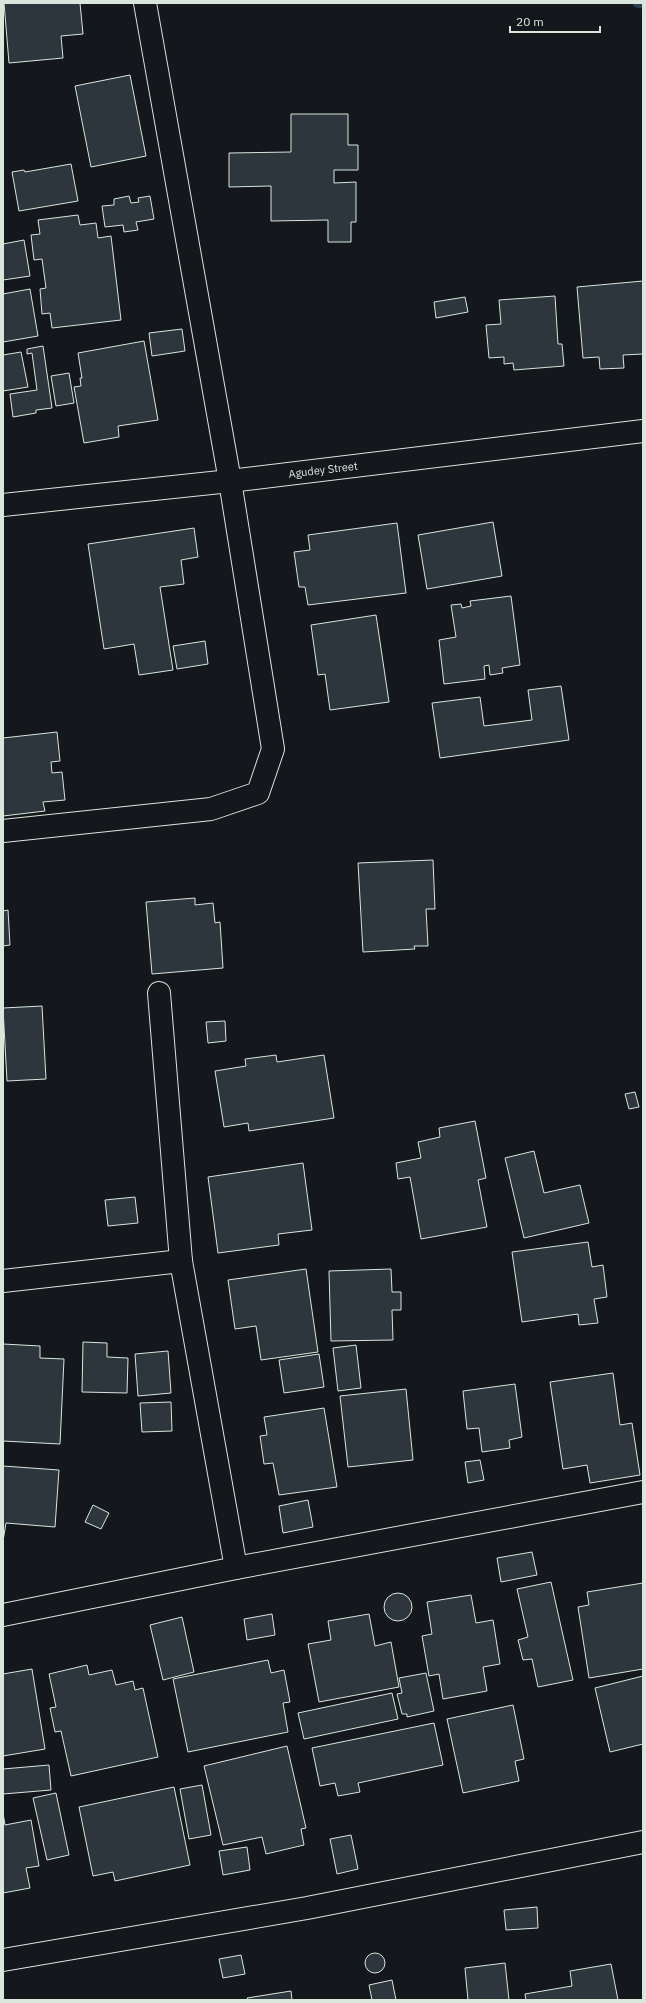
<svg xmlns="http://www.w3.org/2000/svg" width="646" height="2003" font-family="'IBM Plex Sans',sans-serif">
<rect width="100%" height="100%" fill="#14181c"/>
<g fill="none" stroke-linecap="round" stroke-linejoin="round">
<polyline stroke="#2f3f4d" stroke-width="9" points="637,3 643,4"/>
</g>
<g fill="#2c363c" stroke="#d8e6dc">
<polygon points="4,3 80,3 83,34 61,36 63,58 9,63"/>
<polygon points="130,75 146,156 91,167 75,86"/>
<polygon points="291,114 348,114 348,145 358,145 358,170 334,170 334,183 356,182 356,222 351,222 351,242 328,242 328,220 271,221 271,186 229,187 229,153 291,152"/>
<polygon points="71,164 78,201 19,211 12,172 24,170 25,172"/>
<polygon points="129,196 131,203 139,202 138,198 150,196 154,219 136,222 138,230 124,232 123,225 105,227 102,206 114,205 114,199"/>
<polygon points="78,215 80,225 96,223 98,238 111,236 121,320 52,328 50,313 42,314 40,289 46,288 42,259 34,260 31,235 40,234 38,220"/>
<polygon points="24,240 30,276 3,280 3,244"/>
<polygon points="643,281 643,354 623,355 624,368 600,369 599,357 583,358 577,287"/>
<polygon points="30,289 38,336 3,342 3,294"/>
<polygon points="555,296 558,344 562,344 564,366 514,370 513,363 504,364 504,357 489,358 486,325 501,324 499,300"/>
<polygon points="465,297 468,312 436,318 434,302"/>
<polygon points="182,329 185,351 152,356 149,333"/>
<polygon points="144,341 158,420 118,426 119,437 84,443 74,387 81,386 80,378 82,378 78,353"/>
<polygon points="43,346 52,408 36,410 36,413 13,417 10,394 37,390 32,353 27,354 27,349"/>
<polygon points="21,352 28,387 3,391 3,355"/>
<polygon points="69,373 74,403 56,406 51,376"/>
<polygon points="493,522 502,576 427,589 418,535"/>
<polygon points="397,523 406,593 308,605 305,587 299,587 294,552 310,550 308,535"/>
<polygon points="194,528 198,557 181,560 184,584 160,587 173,670 139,675 134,644 104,649 88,544"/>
<polygon points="511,596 520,665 502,668 503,673 490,675 489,665 484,666 485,679 444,684 439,640 456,637 451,605 461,604 462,608 471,606 470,601"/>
<polygon points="376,615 389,702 330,710 325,674 318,675 311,625"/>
<polygon points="205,641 208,664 177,669 173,646"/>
<polygon points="561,686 569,740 440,758 432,703 480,697 484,726 532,720 528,690"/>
<polygon points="57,732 60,761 51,762 52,773 62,772 65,800 43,802 45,811 3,816 3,738"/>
<polygon points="433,860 435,909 426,909 428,946 414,946 415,949 363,952 358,863"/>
<polygon points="195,898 195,905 213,903 215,923 220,922 223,968 152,974 146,902"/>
<polygon points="8,910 10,945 3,946 3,911"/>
<polygon points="42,1006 46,1079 7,1081 3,1008"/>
<polygon points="225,1021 226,1041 208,1043 206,1022"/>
<polygon points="276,1055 277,1062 324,1055 334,1118 249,1131 248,1123 224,1127 215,1071 246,1066 245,1059"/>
<polygon points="635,1092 639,1107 629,1109 625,1094"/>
<polygon points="475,1121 486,1178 478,1180 487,1227 421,1239 410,1177 398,1179 396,1163 421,1158 418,1142 440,1137 439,1128"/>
<polygon points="534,1151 544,1193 580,1185 589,1223 524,1238 505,1158"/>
<polygon points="303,1163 312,1230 278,1234 279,1245 218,1253 208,1177"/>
<polygon points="135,1197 138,1223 108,1226 105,1200"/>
<polygon points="588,1242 592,1267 603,1265 607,1297 594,1299 598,1323 579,1325 578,1314 522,1322 512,1252"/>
<polygon points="306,1269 318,1352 261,1360 256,1326 235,1329 228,1280"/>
<polygon points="391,1269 392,1292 401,1292 401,1310 392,1310 393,1340 331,1341 329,1271"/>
<polygon points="83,1342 107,1343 107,1357 128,1358 127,1393 82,1392"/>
<polygon points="3,1344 40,1346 40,1358 64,1359 60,1444 3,1441"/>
<polygon points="356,1345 361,1388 338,1391 333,1348"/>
<polygon points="168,1351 171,1393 138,1396 135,1354"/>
<polygon points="319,1354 324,1387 284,1393 279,1360"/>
<polygon points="613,1373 620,1425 632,1423 640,1475 590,1483 587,1465 563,1469 550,1382"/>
<polygon points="515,1384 522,1437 509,1440 510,1448 482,1452 479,1428 467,1429 463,1391"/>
<polygon points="406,1389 413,1460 348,1467 340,1396"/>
<polygon points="171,1402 172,1431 142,1432 140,1403"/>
<polygon points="324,1408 337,1487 279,1495 273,1463 264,1464 260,1436 267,1435 264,1417"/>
<polygon points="480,1460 484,1480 468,1483 465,1462"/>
<polygon points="3,1466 59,1470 55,1527 6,1523 3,1541"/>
<polygon points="308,1500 313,1527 283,1533 279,1506"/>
<polygon points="93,1505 109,1513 101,1529 85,1522"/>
<polygon points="532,1552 537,1575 501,1582 497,1558"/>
<polygon points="551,1582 573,1680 538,1687 532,1659 523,1660 518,1640 528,1637 517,1589"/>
<polygon points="643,1583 643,1669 589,1678 578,1607 589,1605 587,1592"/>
<circle cx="398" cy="1607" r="14"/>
<polygon points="471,1595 476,1623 493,1620 500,1664 483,1667 487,1691 443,1699 439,1674 429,1676 422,1636 432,1634 427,1602"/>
<polygon points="272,1614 275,1635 247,1640 244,1619"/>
<polygon points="369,1614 375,1646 391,1642 399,1687 319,1702 308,1644 331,1640 328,1621"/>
<polygon points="182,1617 194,1672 163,1680 150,1625"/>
<polygon points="268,1660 271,1673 284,1670 290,1702 283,1703 288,1732 188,1752 173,1679"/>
<polygon points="87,1665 89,1675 112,1670 116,1685 133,1681 135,1690 143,1688 158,1757 71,1776 61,1731 55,1732 50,1708 56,1707 49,1674"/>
<polygon points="32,1669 45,1749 3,1756 3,1674"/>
<polygon points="426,1673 434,1711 407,1717 407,1714 402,1714 397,1694 402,1693 399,1678"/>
<polygon points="643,1676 643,1744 610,1752 595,1688"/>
<polygon points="392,1693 398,1719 304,1739 298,1713"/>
<polygon points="513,1705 524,1759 515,1761 519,1781 463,1793 447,1719"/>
<polygon points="434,1723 443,1765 358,1783 360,1792 338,1796 335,1783 320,1786 312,1748"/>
<polygon points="287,1746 306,1828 301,1829 304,1845 266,1854 262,1837 223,1845 204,1766"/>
<polygon points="49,1765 51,1790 3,1794 3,1769"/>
<polygon points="202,1785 211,1835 189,1839 180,1789"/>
<polygon points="174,1787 190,1865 115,1881 113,1872 93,1876 79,1807"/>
<polygon points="56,1793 69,1855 47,1860 33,1798"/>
<polygon points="3,1813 5,1825 31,1820 39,1866 26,1868 30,1888 3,1893"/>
<polygon points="351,1835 358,1869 337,1874 330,1839"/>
<polygon points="247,1847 250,1870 223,1875 219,1851"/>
<polygon points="537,1907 538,1928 506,1930 504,1910"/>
<circle cx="375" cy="1963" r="10"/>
<polygon points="241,1955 245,1974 223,1978 219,1959"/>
<polygon points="505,1963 509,2000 468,2000 465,1968"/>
<polygon points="611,1964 618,2000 526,2000 525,1994 572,1986 570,1971"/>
<polygon points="392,1980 396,2000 372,2000 369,1985"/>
<polygon points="291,1991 292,2000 248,2000 247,1998"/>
</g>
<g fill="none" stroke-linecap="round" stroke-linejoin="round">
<g stroke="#d8e6dc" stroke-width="24">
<g id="minor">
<path id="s1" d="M3 505 230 481 643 431"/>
<polyline points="3,831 211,809 258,793 273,749 230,481 145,3"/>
<polyline points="159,993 181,1261 236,1568"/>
<polyline points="3,1281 181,1261"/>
<polyline points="3,1615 236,1568 643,1492"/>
<polyline points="3,1960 307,1908 643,1842"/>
</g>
</g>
<use href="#minor" stroke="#14181c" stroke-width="22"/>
</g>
<g text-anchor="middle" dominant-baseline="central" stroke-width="3" stroke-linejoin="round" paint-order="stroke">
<g font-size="11" fill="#d8e6dc" stroke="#14181c">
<text stroke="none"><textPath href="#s1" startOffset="322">Agudey Street</textPath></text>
</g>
</g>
<rect width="646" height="2003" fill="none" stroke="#d8e6dc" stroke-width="8"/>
<path d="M510 26v6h90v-6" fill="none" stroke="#d8e6dc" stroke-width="2"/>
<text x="516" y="26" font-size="12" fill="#d8e6dc" stroke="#14181c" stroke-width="3" paint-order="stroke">20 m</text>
</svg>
